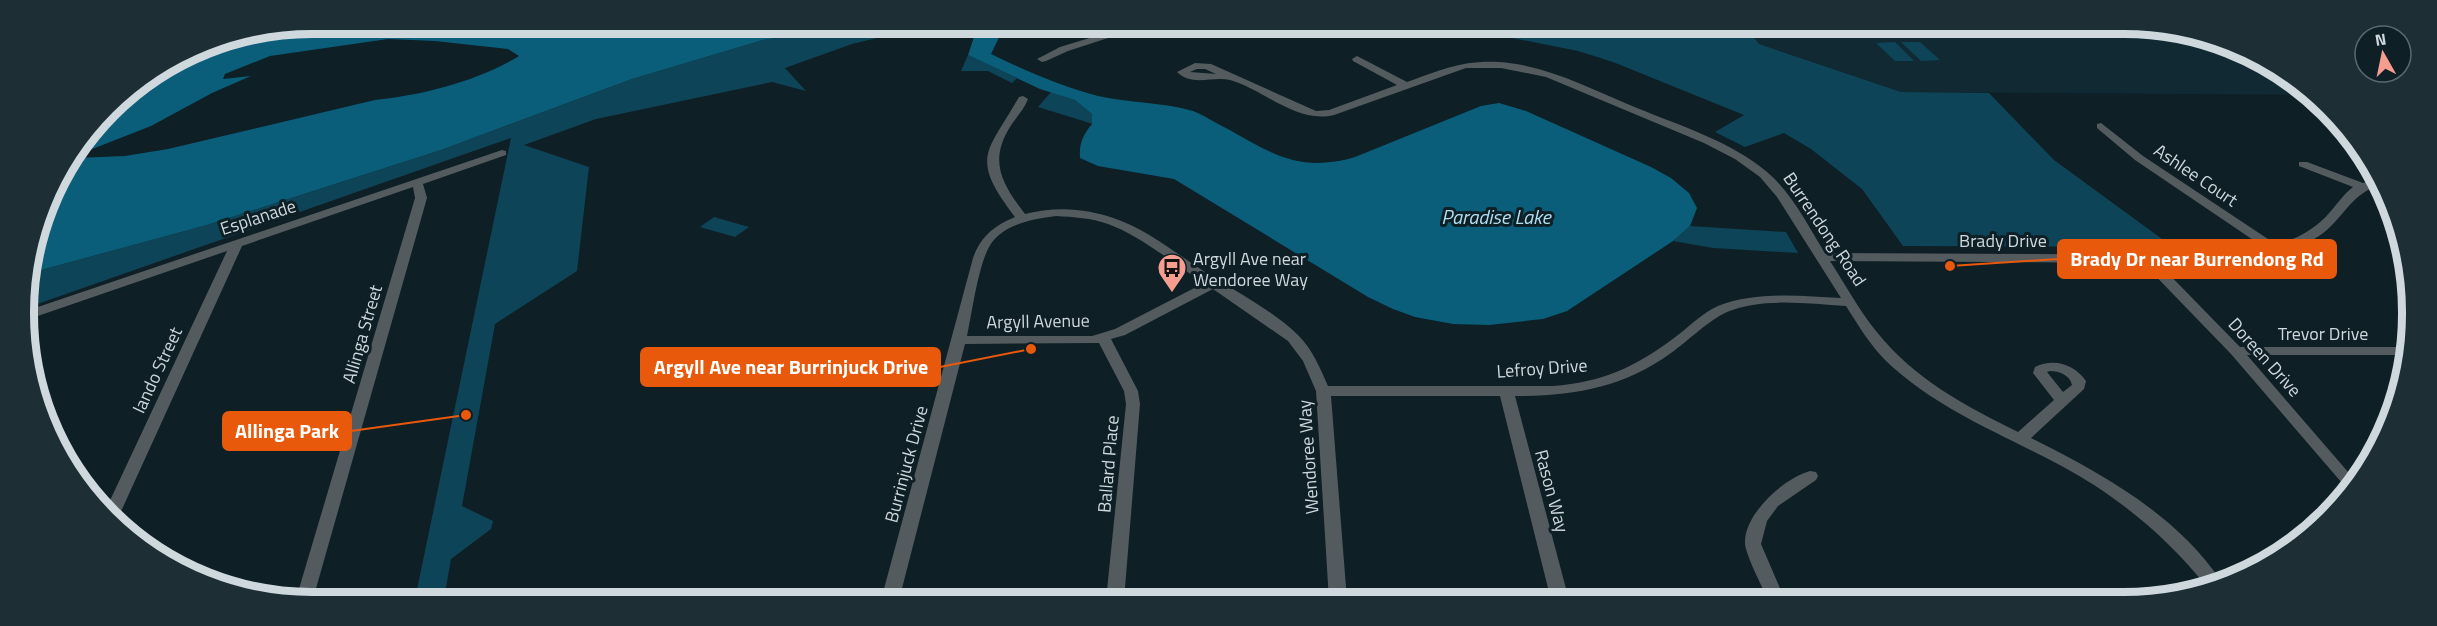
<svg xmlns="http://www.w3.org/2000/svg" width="2437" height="626" font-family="'Titillium Web',sans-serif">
<rect width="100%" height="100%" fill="#0e1f26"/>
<polygon fill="#102932" points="1745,26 2162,27 2269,63 2305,95 1901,92 1759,44"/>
<g fill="#0e4457">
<polygon points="855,25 932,25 852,44 785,68 806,91 772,82 596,119 524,145 589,167 577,271 495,324 462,506 493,521 491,529 451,559 444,599 415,599 511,138 26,308 25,294 30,273 207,225 441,150 632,79 763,40"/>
<polygon points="1233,25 1745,26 1759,44 1901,92 1989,93 2054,160 2173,247 1903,246 1862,189 1811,149 1784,133 1745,147 1715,132 1744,115 1613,62 1578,51 1482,32 1247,31"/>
<polygon points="1895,42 1914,61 1895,61 1876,43"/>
<polygon points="1901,42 1920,42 1940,60 1921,61"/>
<polygon points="968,55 1017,78 1012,83 988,71 961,71"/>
<polygon points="1051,92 1075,100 1092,114 1093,124 1038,107"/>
<polygon points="714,217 749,227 735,237 700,227"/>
<polygon points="1690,226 1786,232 1798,253 1713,248 1673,241"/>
</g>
<g fill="#0a5e79">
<path d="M313 24 855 25 763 40 632 79 441 150 207 225 30 273 54 185 75 158 125 156 168 149 375 100C423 95 478 81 519 56L508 49 435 41 388 39 270 56 225 74 223 79 251 76 212 93 151 126 77 155 122 96 203 46Z"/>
<path d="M978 25H1005L991 54C1026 71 1060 86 1098 96 1129 103 1162 102 1193 111 1204 115 1215 123 1226 128 1272 154 1300 173 1355 157L1481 106 1499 103 1526 111 1651 167 1671 178 1689 193 1697 208 1690 226 1673 241 1567 311 1543 319 1489 325 1453 324 1415 317 1393 309 1368 297 1174 179 1098 166 1080 158C1079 143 1083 135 1092 124V114L1075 100 1040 89 968 55Z"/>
</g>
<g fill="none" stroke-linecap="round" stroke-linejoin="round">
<g fill="#535b5f" fill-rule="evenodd">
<polygon points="1132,25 1148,25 1068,51 1046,61 1042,62 1037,59 1060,47"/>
<path d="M1357 56 1407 82C1441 70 1462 60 1499 62 1547 65 1593 90 1637 108 1681 126 1730 141 1767 172 1792 193 1808 226 1825 253L2198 255 2265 248 2135 160 2097 128V124L2101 123 2143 156 2277 245C2298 238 2316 229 2330 212 2338 203 2344 194 2353 187L2299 166V162H2307L2363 183 2374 179 2377 186C2349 196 2343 220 2319 236 2274 266 2209 263 2158 263L2240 347H2410L2409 355H2247L2355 480 2348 490 2231 354 2143 263 1830 261C1845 284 1859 310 1876 331 1913 378 1965 406 2018 432L2054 400 2033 373 2035 367C2054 358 2074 364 2086 381L2084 389 2031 438C2101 473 2176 514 2221 581L2206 586C2174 546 2137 513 2094 485 2026 442 1946 418 1886 361 1870 345 1858 325 1846 306 1808 304 1763 297 1727 312 1709 320 1688 341 1671 353 1623 388 1573 396 1515 396L1569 600H1551L1500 396H1331L1347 600H1329L1316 391 1303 361 1288 341 1213 289 1125 335 1111 339 1138 391 1140 404 1124 600H1106L1126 404 1124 391 1099 343 965 344 899 600H881L973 258C981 236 994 226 1015 217 969 157 987 153 1019 97L1023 96 1028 99C1024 110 1016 117 1010 127 988 162 1003 185 1025 214 1055 206 1087 208 1116 219 1145 229 1173 251 1199 268 1229 288 1273 310 1298 335 1313 350 1320 368 1328 386H1553C1602 382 1634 368 1674 338 1688 328 1703 312 1718 306 1757 291 1800 296 1841 298L1777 197 1760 177 1735 159 1704 143 1546 77 1501 68H1466L1334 115C1296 124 1265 90 1230 80 1212 76 1192 87 1177 72L1195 63 1211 64 1316 111 1329 110 1397 85 1353 61 1352 59ZM1197 69H1205L1216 74 1190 72ZM1056 216C1074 217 1091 218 1108 224 1139 235 1176 265 1204 283L1115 329 1092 336H967C972 314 979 257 993 241 1008 223 1034 219 1056 216ZM2050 371C2059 371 2070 375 2072 385L2063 392 2047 372Z"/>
<polygon points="502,150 506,151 506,155 423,184 427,198 313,599 296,599 415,198 413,187 242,246 118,518 106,509 227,251 32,318 27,319 26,311"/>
<path d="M1810 471 1816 472 1818 476 1816 480 1778 506 1767 521 1761 544 1785 600H1768C1763 588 1745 554 1745 543 1744 514 1784 478 1810 471Z"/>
</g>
</g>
<defs>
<g id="bus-pin" transform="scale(1.5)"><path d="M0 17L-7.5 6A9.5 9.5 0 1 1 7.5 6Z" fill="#f59d8e" stroke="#0e1f26"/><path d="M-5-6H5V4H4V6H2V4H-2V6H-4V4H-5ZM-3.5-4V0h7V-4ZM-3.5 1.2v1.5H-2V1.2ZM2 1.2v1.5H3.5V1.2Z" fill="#111"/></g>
</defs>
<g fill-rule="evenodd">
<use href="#bus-pin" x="1172" y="268"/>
</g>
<g text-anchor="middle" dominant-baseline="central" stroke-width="6" stroke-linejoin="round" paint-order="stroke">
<g font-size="18" fill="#ced8dd" stroke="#0e1f26">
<text transform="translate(2196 175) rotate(34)">Ashlee Court</text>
<text transform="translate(258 217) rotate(-18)">Esplanade</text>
<text transform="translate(1825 229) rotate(56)">Burrendong Road</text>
<text x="2003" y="240">Brady Drive</text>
<text transform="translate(1038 321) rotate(-1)">Argyll Avenue</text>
<text x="2323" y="333">Trevor Drive</text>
<text transform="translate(362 334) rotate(-74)">Allinga Street</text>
<text transform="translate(2265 357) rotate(48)">Doreen Drive</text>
<text transform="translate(1542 368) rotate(-4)">Lefroy Drive</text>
<text transform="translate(157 370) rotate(-65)">Iando Street</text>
<text transform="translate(1308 457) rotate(-94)">Wendoree Way</text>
<text transform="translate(906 464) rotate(-75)">Burrinjuck Drive</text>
<text transform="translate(1108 464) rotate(-85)">Ballard Place</text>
<text transform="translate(1552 491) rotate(75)">Rason Way</text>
</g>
<g font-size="18" fill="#ced8dd" stroke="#0e1f26" text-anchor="start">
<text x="1193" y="258">Argyll Ave near<tspan x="1193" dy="21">Wendoree Way</tspan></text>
</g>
<g font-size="20" font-style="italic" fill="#b2def2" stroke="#0e1f26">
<text x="1496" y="216">Paradise Lake</text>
</g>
</g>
<path d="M0 0H2437V626H0ZM312 34H2124A278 278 0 0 1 2402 312V314A278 278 0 0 1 2124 592H312A278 278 0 0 1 34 314V312A278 278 0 0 1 312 34Z" fill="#1d2e35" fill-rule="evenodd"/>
<path fill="none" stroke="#ced8dd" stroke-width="8" d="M312 34H2124A278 278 0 0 1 2402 312V314A278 278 0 0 1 2124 592H312A278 278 0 0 1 34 314V312A278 278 0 0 1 312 34Z"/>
<path fill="none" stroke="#e8590c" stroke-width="2" d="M1950 266L2058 259M1031 349L940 367M466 415L351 431"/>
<g fill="#e8590c" stroke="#0e1f26" stroke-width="2">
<circle cx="1950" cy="266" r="6"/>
<circle cx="1031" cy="349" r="6"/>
<circle cx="466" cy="415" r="6"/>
</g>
<g fill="#e8590c" stroke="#e8590c" stroke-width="2">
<rect x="2058" y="240" width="278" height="38" rx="6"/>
<rect x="641" y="348" width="299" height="38" rx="6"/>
<rect x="223" y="412" width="128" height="38" rx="6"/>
</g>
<g font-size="20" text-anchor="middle" font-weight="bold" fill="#fff">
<text x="2197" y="266">Brady Dr near Burrendong Rd</text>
<text x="791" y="374">Argyll Ave near Burrinjuck Drive</text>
<text x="287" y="438">Allinga Park</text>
</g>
<g transform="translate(2383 54) rotate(351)"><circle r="28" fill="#0e1f26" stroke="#5b696f" stroke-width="1.5"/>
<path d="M0-4.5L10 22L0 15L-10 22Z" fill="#f59d8e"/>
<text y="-9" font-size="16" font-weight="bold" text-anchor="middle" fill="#ced8dd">N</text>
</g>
</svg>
